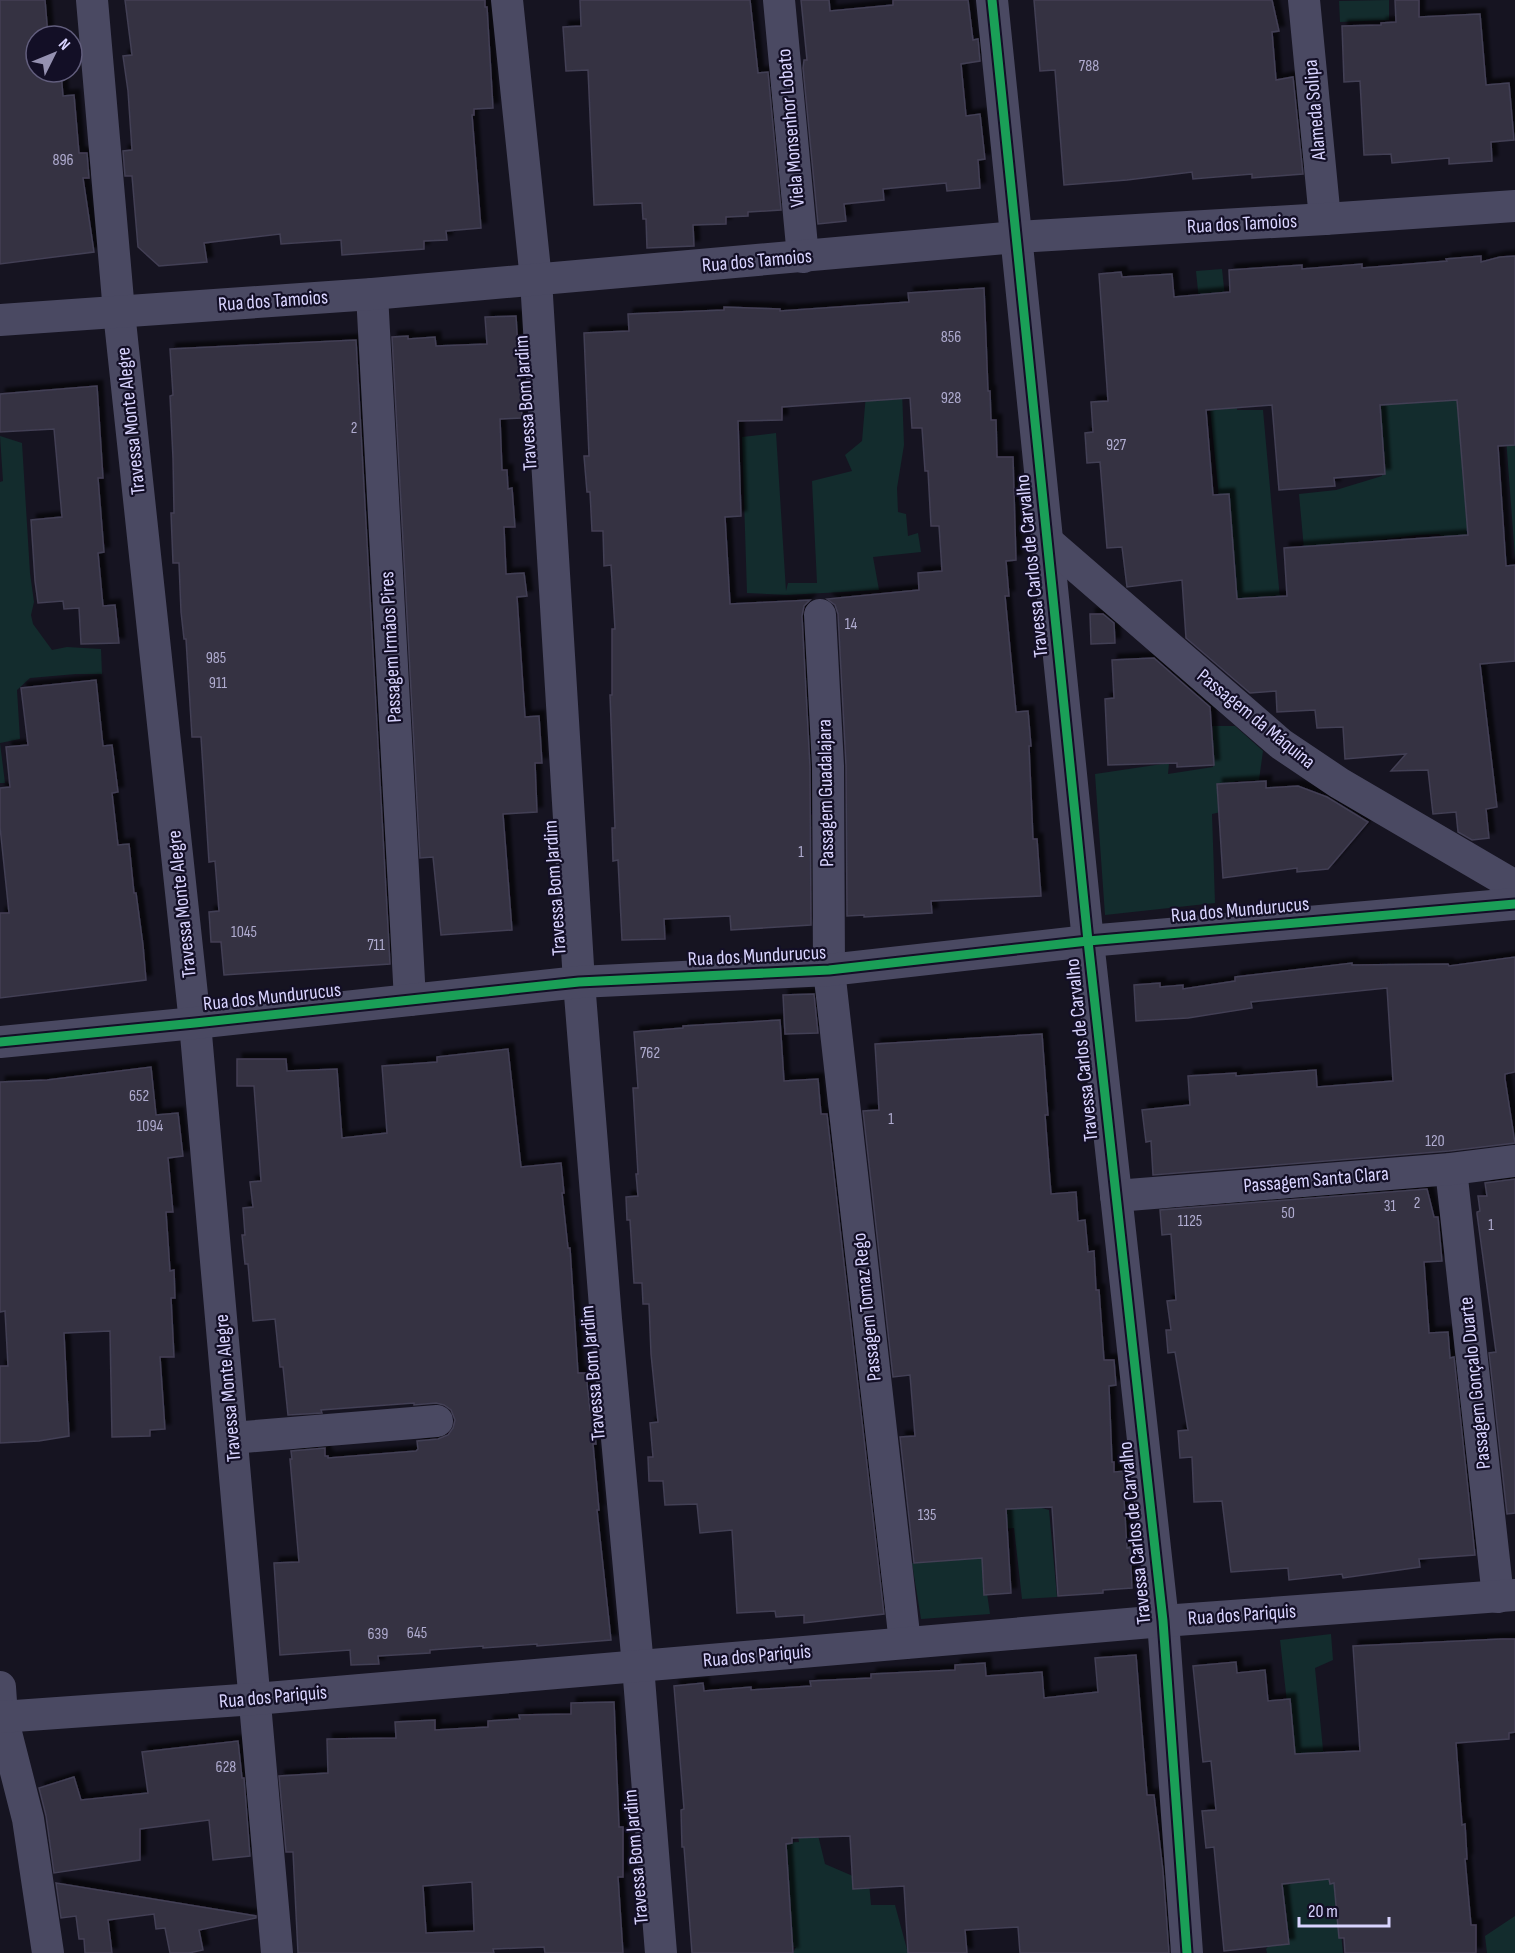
<svg xmlns="http://www.w3.org/2000/svg" width="1515" height="1953" font-family="'Sofia Sans Condensed',sans-serif">
<defs>
<filter id="shadow"><feDropShadow dx="5.5" dy="-5.5" stdDeviation="1.5" flood-color="#0009"/></filter>
</defs>
<rect width="100%" height="100%" fill="#161421"/>
<g fill="#132c2d">
<polygon points="1389,0 1389,20 1340,22 1339,1"/>
<polygon points="1222,269 1237,410 1263,410 1280,599 1233,607 1219,498 1196,271"/>
<polygon points="902,390 904,445 897,488 898,512 906,514 908,536 918,533 921,552 873,557 879,590 787,595 747,593 742,437 776,433 786,591 788,583 817,583 812,481 852,471 845,455 862,441 866,394"/>
<polygon points="1456,392 1471,544 1444,538 1439,534 1417,535 1304,549 1299,494 1336,490 1382,476 1374,404"/>
<polygon points="1515,396 1515,558 1503,398"/>
<polygon points="0,436 22,443 30,573 34,602 31,615 33,624 52,650 67,647 101,649 102,674 76,674 30,678 17,690 20,739 0,743 5,783 0,783 0,482 3,481"/>
<polygon points="1213,726 1235,726 1263,751 1259,780 1235,781 1230,810 1212,814 1215,903 1105,915 1095,774 1169,763 1168,774 1213,767"/>
<polygon points="1016,1507 1038,1507 1049,1510 1057,1597 1022,1599 1014,1528 978,1531 990,1614 921,1619 912,1563 938,1561 935,1515"/>
<polygon points="1331,1634 1333,1660 1315,1668 1343,1953 1267,1953 1266,1949 1284,1929 1273,1824 1299,1810 1280,1640"/>
<polygon points="790,1796 817,1831 825,1864 869,1883 871,1905 895,1905 908,1953 793,1953 796,1947 772,1948 765,1844 799,1842"/>
<polygon points="1515,1916 1515,1953 1487,1953 1485,1936"/>
</g>
<g fill="#343243" stroke="#433f54" stroke-width="1.5" fill-rule="evenodd" filter="url(#shadow)">
<polygon points="0,0 45,0 48,36 36,36 36,72 61,72 63,96 74,95 79,153 87,153 89,178 83,178 94,252 0,264"/>
<polygon points="125,0 485,0 485,7 487,7 493,108 474,109 474,115 472,115 481,228 446,231 447,240 424,241 424,249 342,255 341,240 281,244 280,234 204,243 207,262 159,266 138,247 132,176 125,176 123,151 132,150 128,91 123,56 132,55"/>
<polygon points="580,0 750,0 758,73 768,72 781,210 748,212 748,216 726,217 726,224 693,225 694,246 647,248 646,219 643,219 642,203 594,205 588,70 566,71 563,27 581,26"/>
<polygon points="801,0 829,0 830,11 893,5 893,0 968,0 973,40 978,39 980,61 961,64 966,116 980,114 985,159 978,160 980,188 947,191 946,183 883,189 884,200 844,204 846,221 818,224 803,68 804,60 807,60"/>
<polygon points="1034,0 1272,0 1279,31 1272,32 1276,80 1293,77 1303,174 1252,178 1252,174 1193,179 1192,172 1127,180 1064,185 1055,70 1040,71"/>
<polygon points="1395,0 1419,0 1419,17 1480,14 1486,85 1509,83 1514,140 1491,142 1492,161 1449,164 1449,158 1392,163 1391,154 1364,155 1360,81 1344,82 1342,26 1381,25 1381,23 1396,22"/>
<path d="M1481 256V262L1500 257 1515 256V445L1498 446 1506 566 1515 565V661L1480 664 1497 807 1486 809 1489 838 1472 840 1458 832 1456 812 1433 814 1428 770 1391 771 1406 754 1345 759 1343 727 1317 728 1315 710 1277 712 1276 691 1250 693 1186 638 1182 580 1127 587 1122 547 1107 548 1100 462 1087 463 1085 433 1093 432 1091 402 1108 401 1099 274 1121 272 1122 277 1172 274 1174 297 1230 292 1229 270 1302 265V269L1362 264V268L1447 261 1446 259ZM1457 400 1468 535 1284 548 1287 596 1237 599 1229 494 1213 495 1206 410 1272 405 1279 490 1335 486 1334 478 1385 474 1380 405Z"/>
<polygon points="984,288 988,391 990,391 991,420 996,420 997,457 1013,457 1016,560 1006,561 1009,596 1005,596 1016,712 1028,711 1031,746 1029,746 1033,839 1037,839 1041,896 931,901 932,913 864,917 864,915 847,916 846,766 838,614 835,605 827,599 919,590 918,573 942,571 939,526 931,526 928,471 925,471 922,428 912,428 910,398 782,407 782,420 738,421 741,516 725,517 730,604 810,600 804,606 802,616 810,767 811,925 731,930 730,916 664,919 665,939 622,940 618,860 613,861 612,828 615,828 610,695 612,695 612,629 615,629 611,565 604,566 603,531 592,531 590,492 587,492 584,456 589,456 584,333 629,331 628,314 724,310 724,307 780,309 780,311 909,302 908,293"/>
<polygon points="516,316 522,418 500,419 502,470 507,470 508,489 512,488 515,527 504,527 506,574 524,573 527,596 517,597 525,717 539,716 542,763 535,763 537,812 503,814 512,930 441,935 433,857 420,858 392,337 408,336 408,339 435,337 436,346 487,344 485,317"/>
<polygon points="356,340 390,964 224,975 221,942 211,942 209,912 219,911 215,861 209,862 201,737 192,737 186,639 184,639 181,612 179,563 173,563 171,513 174,513 173,458 170,396 173,395 170,349"/>
<polygon points="97,386 103,478 98,478 104,552 98,553 103,606 115,605 119,643 81,644 79,608 64,609 63,601 38,603 35,581 31,520 62,517 54,429 0,432 0,394"/>
<polygon points="1090,614 1103,614 1114,623 1115,643 1091,644"/>
<polygon points="1154,658 1210,707 1214,765 1177,767 1177,763 1108,765 1105,699 1114,698 1112,660"/>
<polygon points="96,680 103,746 112,745 118,792 112,793 118,845 129,844 134,893 136,893 143,945 146,980 0,998 0,913 9,913 0,827 0,788 10,787 6,747 28,745 21,688"/>
<polygon points="1266,781 1266,788 1298,786 1327,797 1368,822 1328,869 1297,872 1297,868 1223,878 1217,784"/>
<polygon points="1515,957 1515,1072 1505,1074 1505,1079 1515,1143 1449,1151 1153,1175 1151,1141 1146,1142 1142,1110 1190,1105 1188,1076 1236,1073 1236,1076 1316,1070 1317,1087 1393,1081 1387,988 1251,1002 1252,1008 1188,1018 1136,1021 1134,985 1160,983 1160,987 1183,985 1183,989 1235,981 1235,977 1352,963 1352,965 1448,964 1449,966"/>
<polygon points="814,994 818,1033 785,1034 783,995"/>
<polygon points="780,1020 784,1081 818,1079 821,1114 827,1114 884,1614 804,1623 804,1615 776,1617 775,1611 737,1613 732,1530 700,1533 697,1504 665,1505 663,1481 649,1481 648,1457 653,1457 650,1423 658,1422 651,1354 649,1304 643,1304 642,1283 634,1283 630,1220 627,1220 626,1197 638,1196 636,1174 638,1174 633,1088 638,1088 634,1032 683,1028 683,1026"/>
<polygon points="1042,1034 1048,1115 1045,1115 1051,1194 1076,1192 1078,1221 1085,1220 1088,1252 1094,1251 1096,1290 1099,1290 1104,1360 1114,1360 1116,1385 1109,1386 1112,1462 1114,1462 1114,1472 1128,1471 1130,1498 1124,1499 1127,1548 1130,1547 1132,1588 1103,1590 1103,1593 1058,1596 1052,1507 1006,1509 1011,1593 984,1595 982,1558 914,1563 900,1437 915,1436 910,1375 893,1377 863,1111 879,1110 875,1044"/>
<polygon points="508,1049 521,1167 561,1163 564,1193 562,1193 568,1248 570,1248 578,1373 586,1373 590,1410 592,1410 596,1444 593,1444 599,1510 597,1510 611,1640 537,1646 537,1644 483,1648 483,1646 430,1650 430,1653 378,1656 379,1664 351,1665 350,1650 280,1655 274,1563 299,1562 290,1459 292,1459 291,1451 325,1448 325,1456 328,1456 328,1458 416,1451 418,1449 417,1441 438,1439 448,1435 453,1428 455,1420 451,1410 444,1405 436,1403 414,1405 414,1403 321,1410 322,1413 288,1415 283,1367 280,1367 275,1319 253,1321 248,1264 245,1264 242,1235 245,1235 243,1208 253,1207 250,1182 261,1181 254,1086 237,1086 237,1059 286,1059 287,1071 337,1069 342,1138 387,1133 382,1066 437,1062 437,1057"/>
<polygon points="151,1067 156,1115 178,1113 183,1156 168,1158 173,1212 166,1212 170,1271 174,1270 175,1298 171,1298 174,1357 160,1357 165,1429 150,1430 150,1436 112,1437 110,1331 64,1333 69,1436 39,1441 0,1443 0,1366 8,1366 5,1311 0,1312 0,1082 47,1080"/>
<polygon points="1515,1179 1515,1513 1507,1514 1489,1353 1496,1352 1477,1214 1477,1212 1480,1211 1478,1196 1487,1196 1485,1183"/>
<polygon points="1427,1189 1434,1217 1438,1217 1442,1261 1424,1262 1429,1333 1448,1332 1450,1358 1454,1357 1475,1555 1419,1559 1420,1567 1343,1578 1342,1574 1289,1580 1288,1568 1231,1572 1222,1501 1194,1502 1192,1457 1180,1458 1178,1431 1188,1430 1175,1352 1168,1353 1166,1330 1171,1330 1167,1301 1176,1300 1171,1234 1162,1235 1160,1210"/>
<polygon points="1502,1639 1515,1639 1515,1732 1509,1733 1509,1739 1456,1743 1462,1825 1465,1824 1467,1859 1465,1859 1471,1925 1476,1925 1476,1953 1345,1953 1344,1938 1339,1938 1334,1883 1330,1884 1329,1879 1282,1884 1289,1944 1224,1951 1214,1847 1206,1848 1202,1811 1216,1810 1211,1761 1203,1762 1193,1666 1236,1662 1237,1673 1265,1670 1268,1701 1290,1699 1295,1754 1360,1751 1353,1646"/>
<polygon points="1136,1655 1147,1795 1154,1795 1163,1871 1169,1953 1020,1953 1018,1927 965,1930 967,1953 908,1953 904,1886 853,1889 850,1836 792,1838 792,1843 786,1844 793,1953 692,1953 684,1847 682,1847 681,1810 684,1809 674,1686 703,1683 704,1691 751,1687 751,1690 811,1686 810,1681 871,1678 871,1674 955,1670 955,1665 985,1663 986,1676 1042,1672 1044,1698 1098,1692 1095,1658"/>
<path d="M614 1702 619 1827H623V1877H618L623 1953H545L544 1947 493 1949 494 1953H298L293 1852H286L279 1776 328 1773 327 1739 396 1738 395 1722 435 1720V1730L488 1727V1721L520 1719 519 1715 571 1714V1703ZM472 1882 474 1931 426 1933 423 1886Z"/>
<polygon points="238,1741 242,1778 244,1778 250,1856 213,1860 209,1820 140,1829 140,1860 54,1873 46,1816 39,1788 74,1777 81,1800 148,1793 142,1752"/>
<polygon points="56,1883 256,1916 256,1918 199,1930 203,1950 189,1953 170,1953 165,1928 156,1929 154,1914 108,1920 112,1953 85,1953 84,1939 79,1939 76,1916 61,1918"/>
</g>
<g fill="none" stroke-linecap="round" stroke-linejoin="round">
<g stroke="#4a4962" stroke-width="32">
<polyline points="92,0 119,312 195,1023 277,1953"/>
<polyline points="507,0 536,280 579,982 606,1319 638,1666 661,1953"/>
<polyline points="779,0 803,257"/>
<polyline points="992,0 1088,941 1163,1621 1187,1953"/>
<polyline points="1304,0 1325,219"/>
<polyline points="372,294 410,1000"/>
<polyline points="0,320 372,294 1017,237 1325,219 1515,206"/>
<polyline points="1048,542 1281,744 1339,783 1515,886"/>
<polyline points="820,615 828,766 829,970 905,1643"/>
<polyline points="0,1042 195,1023 579,982 829,970 1088,941 1515,904"/>
<polyline points="1451,1169 1498,1597"/>
<polyline points="1116,1196 1451,1169 1515,1161"/>
<polyline points="232,1438 437,1421"/>
<polyline points="0,1687 2,1717 28,1819 48,1953"/>
<polyline points="0,1717 255,1699 1163,1621 1515,1595"/>
</g>
<g stroke="#130f26" stroke-width="13">
<g id="cycleway">
<polyline points="992,0 1088,941 1163,1621 1187,1953"/>
<polyline points="0,1042 195,1023 579,982 829,970 1088,941 1515,904"/>
</g>
</g>
<use href="#cycleway" stroke="#1a9f57" stroke-width="9"/>
</g>
<g text-anchor="middle" dominant-baseline="central" stroke-width="4.5" stroke-linejoin="round" paint-order="stroke">
<g font-size="16" fill="#b0acd0">
<text x="1089" y="66">788</text>
<text x="63" y="160">896</text>
<text x="951" y="337">856</text>
<text x="951" y="398">928</text>
<text x="354" y="428">2</text>
<text x="1116" y="445">927</text>
<text x="851" y="624">14</text>
<text x="216" y="658">985</text>
<text x="218" y="683">911</text>
<text x="801" y="852">1</text>
<text x="244" y="932">1045</text>
<text x="376" y="945">711</text>
<text x="650" y="1053">762</text>
<text x="139" y="1096">652</text>
<text x="891" y="1119">1</text>
<text x="150" y="1126">1094</text>
<text x="1435" y="1141">120</text>
<text x="1417" y="1203">2</text>
<text x="1390" y="1206">31</text>
<text x="1288" y="1213">50</text>
<text x="1190" y="1221">1125</text>
<text x="1491" y="1225">1</text>
<text x="927" y="1515">135</text>
<text x="417" y="1633">645</text>
<text x="378" y="1634">639</text>
<text x="226" y="1767">628</text>
</g>
<g font-size="20" fill="#d9d4ff" stroke="#130f26">
<text transform="translate(1315 110) rotate(-95)">Alameda Solipa</text>
<text transform="translate(791 128) rotate(-95)">Viela Monsenhor Lobato</text>
<text transform="translate(1242 224) rotate(-3)">Rua dos Tamoios</text>
<text transform="translate(757 261) rotate(-5)">Rua dos Tamoios</text>
<text transform="translate(273 301) rotate(-4)">Rua dos Tamoios</text>
<text transform="translate(526 403) rotate(-94)">Travessa Bom Jardim</text>
<text transform="translate(131 421) rotate(-96)">Travessa Monte Alegre</text>
<text transform="translate(1032 566) rotate(-96)">Travessa Carlos de Carvalho</text>
<text transform="translate(391 647) rotate(-93)">Passagem Irmãos Pires</text>
<text transform="translate(1256 719) rotate(39)">Passagem da Máquina</text>
<text transform="translate(826 793) rotate(-91)">Passagem Guadalajara</text>
<text transform="translate(555 888) rotate(-94)">Travessa Bom Jardim</text>
<text transform="translate(182 904) rotate(-96)">Travessa Monte Alegre</text>
<text transform="translate(1240 910) rotate(-5)">Rua dos Mundurucus</text>
<text transform="translate(757 956) rotate(-3)">Rua dos Mundurucus</text>
<text transform="translate(272 997) rotate(-6)">Rua dos Mundurucus</text>
<text transform="translate(1082 1050) rotate(-96)">Travessa Carlos de Carvalho</text>
<text transform="translate(1316 1180) rotate(-5)">Passagem Santa Clara</text>
<text transform="translate(867 1307) rotate(-96)">Passagem Tomaz Rego</text>
<text transform="translate(593 1373) rotate(-95)">Travessa Bom Jardim</text>
<text transform="translate(1475 1383) rotate(-96)">Passagem Gonçalo Duarte</text>
<text transform="translate(228 1388) rotate(-95)">Travessa Monte Alegre</text>
<text transform="translate(1135 1533) rotate(-96)">Travessa Carlos de Carvalho</text>
<text transform="translate(1242 1615) rotate(-4)">Rua dos Pariquis</text>
<text transform="translate(757 1656) rotate(-5)">Rua dos Pariquis</text>
<text transform="translate(273 1697) rotate(-5)">Rua dos Pariquis</text>
<text transform="translate(636 1857) rotate(-95)">Travessa Bom Jardim</text>
</g>
</g>
<g transform="translate(54 54) rotate(47)"><circle r="28" fill="#130f26" stroke="#625e7d" stroke-width="1.5"/>
<path d="M0-4.5L10 22L0 15L-10 22Z" fill="#9591b1"/>
<text y="-9" font-size="16" font-weight="bold" text-anchor="middle" fill="#d9d4ff">N</text>
</g>
<path d="M1299 1917v9h90v-9" fill="none" stroke="#d9d4ff" stroke-width="3"/>
<text x="1308" y="1917" font-size="18" fill="#d9d4ff" stroke="#130f26" stroke-width="4.5" paint-order="stroke">20 m</text>
</svg>
